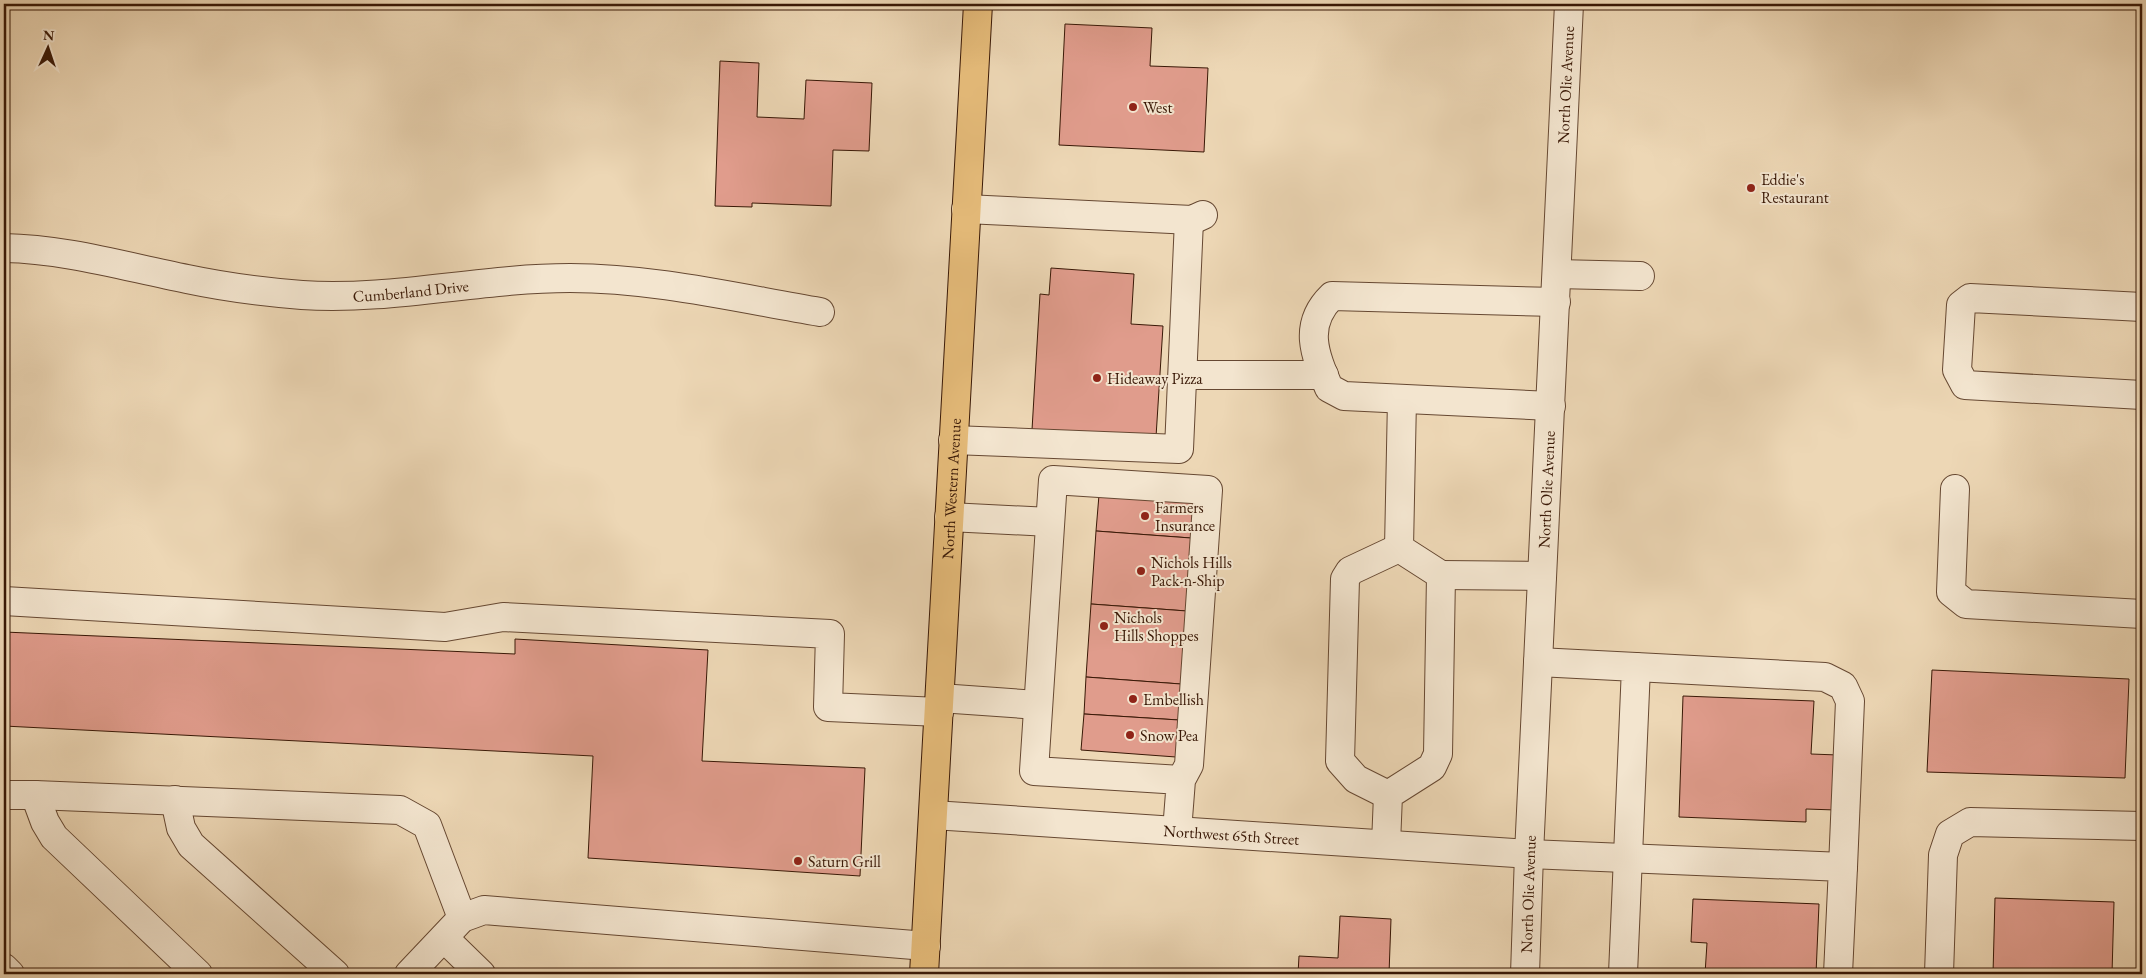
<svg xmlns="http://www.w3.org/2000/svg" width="2146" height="978" font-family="'EB Garamond',serif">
<rect width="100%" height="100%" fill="#edd7b5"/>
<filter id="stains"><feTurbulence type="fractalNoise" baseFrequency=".004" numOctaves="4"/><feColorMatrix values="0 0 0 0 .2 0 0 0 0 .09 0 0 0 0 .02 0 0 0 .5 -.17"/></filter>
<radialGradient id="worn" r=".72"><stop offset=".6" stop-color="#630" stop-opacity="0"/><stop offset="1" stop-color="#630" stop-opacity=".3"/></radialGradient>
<g fill="#e09c8c" stroke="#391806">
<polygon points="1065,24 1152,28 1150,66 1208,68 1204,152 1059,145"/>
<polygon points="720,61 759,63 757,117 804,119 806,80 872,83 869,151 833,150 831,206 752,203 752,207 715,206"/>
<polygon points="1051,268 1134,274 1131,324 1163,326 1156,437 1032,430 1040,294 1049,295"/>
<polygon points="1099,495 1194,502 1191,538 1096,531"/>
<polygon points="1096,531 1191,538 1187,611 1091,604"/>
<polygon points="1091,604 1187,611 1181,684 1086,677"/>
<polygon points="4,632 515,654 515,639 708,650 702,761 865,768 860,876 588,858 593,756 4,726"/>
<polygon points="1932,670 2129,679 2125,778 1927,772"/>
<polygon points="1086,677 1181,684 1179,720 1084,714"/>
<polygon points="1683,696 1814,701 1811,754 1838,755 1836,810 1806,809 1806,822 1679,817"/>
<polygon points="1084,714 1179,720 1176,757 1081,750"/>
<polygon points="1995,898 2114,902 2112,974 1993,974"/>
<polygon points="1693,899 1819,904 1816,974 1705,974 1707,943 1691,942"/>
<polygon points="1340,916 1391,919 1389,974 1298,974 1299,956 1338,958"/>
</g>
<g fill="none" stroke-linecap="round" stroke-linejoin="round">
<g stroke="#664832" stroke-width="30">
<g id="minor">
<polyline points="966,209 1192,220 1203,215"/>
<path id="s1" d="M4 248C66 249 126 267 187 279 225 287 263 292 302 295 391 301 480 278 570 278 654 278 737 298 820 312"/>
<polyline points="1557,274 1640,276"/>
<polyline points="2142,307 1970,298 1961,305 1957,370 1965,385 2142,395"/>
<polyline points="1183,375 1324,375"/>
<path d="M1551 406 1344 396 1329 388C1315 355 1302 325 1332 296L1556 302"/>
<polyline points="953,440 1179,449 1189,220"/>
<polyline points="1955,489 1951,592 1966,604 2142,614"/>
<polyline points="949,517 1050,522"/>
<polyline points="1441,575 1542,576"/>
<polyline points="4,601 445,627 503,617 830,634 828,707 939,712"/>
<polyline points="1538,662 1636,667 1623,974"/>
<polyline points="1636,667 1825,677 1843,686 1850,701 1843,867"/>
<polyline points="940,698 1038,705"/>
<polyline points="4,795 35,795 400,810 427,825 462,918"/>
<polyline points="35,795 45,822 54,837 198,974"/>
<polyline points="1388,795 1356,779 1340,761 1345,579 1350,571 1399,548"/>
<polyline points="175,800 181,828 191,845 335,974"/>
<path id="s2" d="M933 815 1529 854 1843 867 1838 974"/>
<polyline points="1177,831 1181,780 1034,771 1053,480 1208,490 1189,765 1181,780"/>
<polyline points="1386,844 1388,795 1432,767 1438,754 1441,575 1399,548 1402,399"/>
<polyline points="444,938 481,974"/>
<polyline points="4,968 10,974"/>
<polyline points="409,974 462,918 484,910 926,946"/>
<path id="s3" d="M1525 974 1529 854 1569 4"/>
<polyline points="1939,974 1943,855 1950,834 1970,822 2142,826"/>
</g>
</g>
<g stroke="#391806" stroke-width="30">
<g id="major">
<path id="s4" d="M924 974 978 4"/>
</g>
</g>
<use href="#minor" stroke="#f3e5cf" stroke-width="28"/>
<use href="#major" stroke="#e6bc7a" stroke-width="28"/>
</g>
<g fill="#8f2418" stroke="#f3e5cf" stroke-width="2">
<circle cx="1133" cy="107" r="5"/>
<circle cx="1751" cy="188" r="5"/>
<circle cx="1097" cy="378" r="5"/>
<circle cx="1145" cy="516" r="5"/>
<circle cx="1141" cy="571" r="5"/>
<circle cx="1104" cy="626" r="5"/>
<circle cx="1133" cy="699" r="5"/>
<circle cx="1130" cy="735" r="5"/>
<circle cx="798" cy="861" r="5"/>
</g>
<g text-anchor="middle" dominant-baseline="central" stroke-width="4" stroke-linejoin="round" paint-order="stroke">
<g font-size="16" fill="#391806" stroke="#f3e5cf">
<text stroke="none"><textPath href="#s3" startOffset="890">North Olie Avenue</textPath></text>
<text stroke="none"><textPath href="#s1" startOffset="411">Cumberland Drive</textPath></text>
<text stroke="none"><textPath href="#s4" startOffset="486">North Western Avenue</textPath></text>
<text stroke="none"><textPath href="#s3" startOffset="485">North Olie Avenue</textPath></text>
<text stroke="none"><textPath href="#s2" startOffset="299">Northwest 65th Street</textPath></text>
<text stroke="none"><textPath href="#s3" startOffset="80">North Olie Avenue</textPath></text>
</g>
<g font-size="16" fill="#391806" stroke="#f3e5cf" text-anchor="start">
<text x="1143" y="107">West</text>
<text x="1761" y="179">Eddie's<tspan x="1761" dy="18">Restaurant</tspan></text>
<text x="1107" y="378">Hideaway Pizza</text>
<text x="1155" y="507">Farmers<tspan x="1155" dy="18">Insurance</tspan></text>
<text x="1151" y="562">Nichols Hills<tspan x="1151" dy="18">Pack-n-Ship</tspan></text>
<text x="1114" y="617">Nichols<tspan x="1114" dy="18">Hills Shoppes</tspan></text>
<text x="1143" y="699">Embellish</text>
<text x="1140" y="735">Snow Pea</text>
<text x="808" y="861">Saturn Grill</text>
</g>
</g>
<rect width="2146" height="978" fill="none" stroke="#edd7b5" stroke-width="20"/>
<rect x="5" y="5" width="2136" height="968" fill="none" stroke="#391806" stroke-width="2.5"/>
<rect x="10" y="10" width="2126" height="958" fill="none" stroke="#391806"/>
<g transform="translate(48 48) rotate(3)" stroke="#f3e5cf" stroke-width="4" paint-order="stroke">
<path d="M0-4L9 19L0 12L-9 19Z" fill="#391806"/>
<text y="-8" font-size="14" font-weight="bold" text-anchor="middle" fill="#391806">N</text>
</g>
<rect width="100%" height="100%" filter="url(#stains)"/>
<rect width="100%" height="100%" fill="url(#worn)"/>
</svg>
